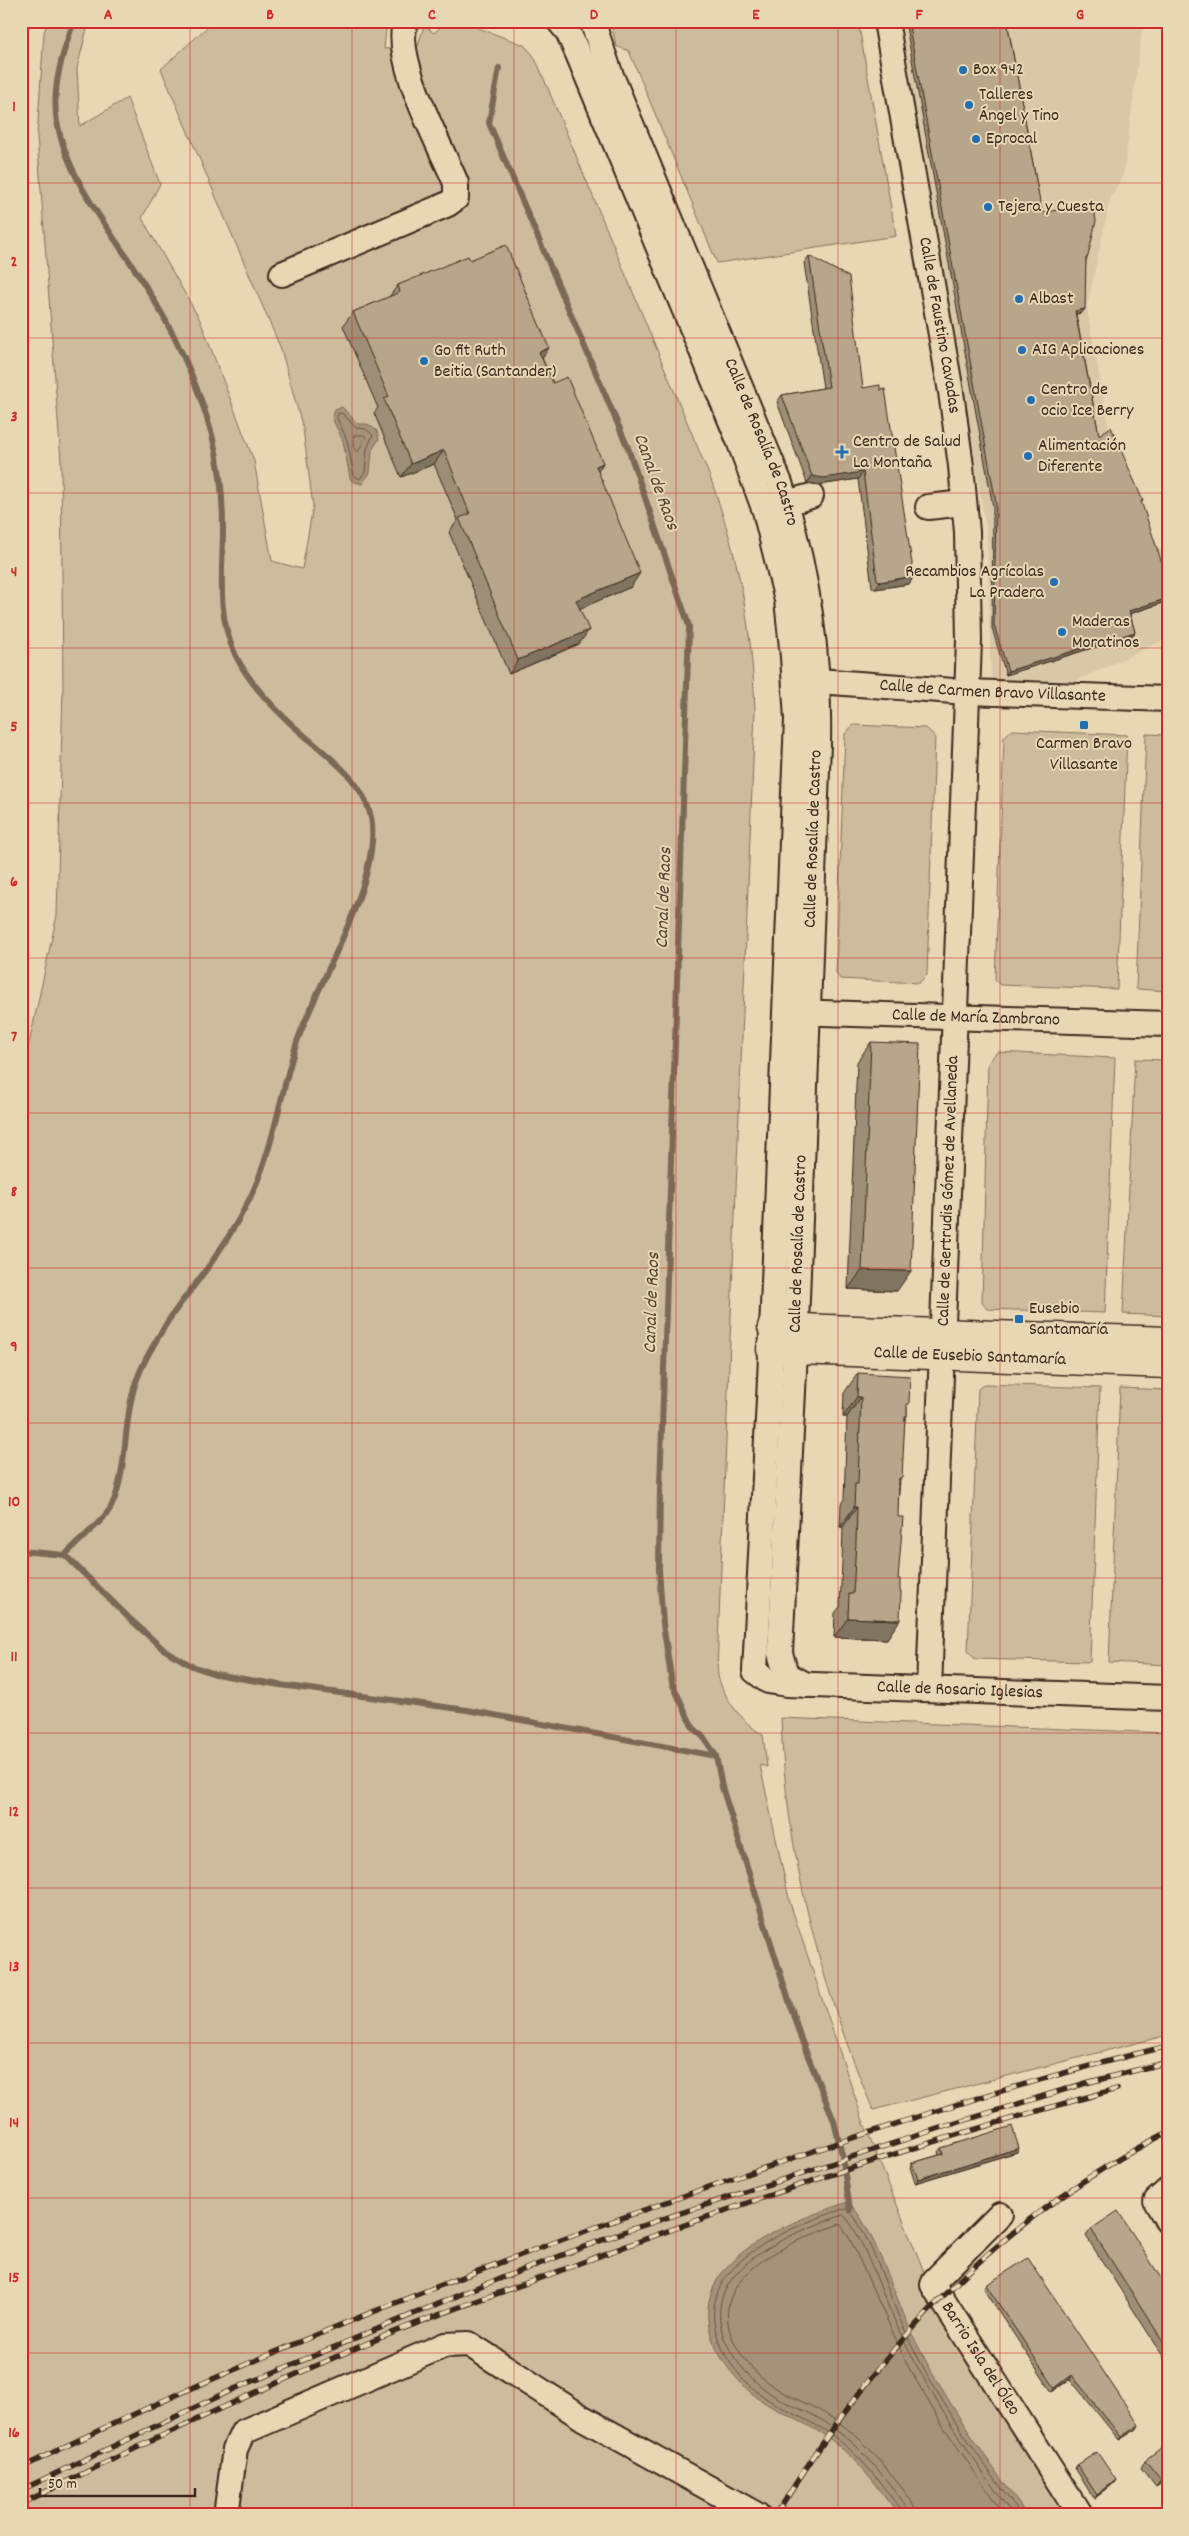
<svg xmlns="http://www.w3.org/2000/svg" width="1189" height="2536" font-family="Dekko,sans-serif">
<rect width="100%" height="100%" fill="#e8d7b4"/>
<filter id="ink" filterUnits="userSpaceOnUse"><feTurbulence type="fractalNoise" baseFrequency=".02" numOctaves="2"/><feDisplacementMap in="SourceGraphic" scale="10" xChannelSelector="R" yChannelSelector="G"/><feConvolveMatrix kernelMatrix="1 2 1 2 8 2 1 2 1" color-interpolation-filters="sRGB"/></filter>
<g filter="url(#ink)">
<polygon fill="#d9c8a7" points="901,21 1143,21 1124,173 1110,199 1087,308 1109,429 1158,548 1168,556 1168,638 1074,682 991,680 987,535"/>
<g fill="#ccbb9c" stroke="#84725d">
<path d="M48 21H89L77 68 80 126 127 98 160 184 142 218 200 320 254 461 272 561 302 569 313 506 303 429 281 349 161 69 214 21H387L384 49 418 46 424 25 434 33 447 21H468L481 29 524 45 533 55 539 67 710 477C739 558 752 625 755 711L718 1643C718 1655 716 1669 719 1680 726 1701 744 1724 763 1735L767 1767 760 1765 790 1903 863 2121 942 2316 1071 2515H24L21 2509V1080L57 915 63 689 61 461 37 136 44 32Z"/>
<polygon points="611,21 858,21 896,236 717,263 629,51 616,46"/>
<polygon points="853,725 926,728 935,736 927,975 919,983 840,979 836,973 845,734"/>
<polygon points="1012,730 1127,735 1117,989 1000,985 995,980 1004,737"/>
<polygon points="1146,734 1168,735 1168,991 1136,989"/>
<polygon points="997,1052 1115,1058 1105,1313 987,1309 982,1303 988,1063"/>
<polygon points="1135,1059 1168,1060 1168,1316 1123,1314"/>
<polygon points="984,1384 1100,1388 1090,1662 975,1659 968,1652 978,1389"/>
<polygon points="1120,1388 1168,1390 1168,1665 1109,1662"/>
<path d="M781 1718 1168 1733V2035L873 2110C821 1986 785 1853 781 1718Z"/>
</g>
<g fill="#a49379" stroke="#7a6955">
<polygon points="342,407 358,424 368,424 377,431 379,439 372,450 370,473 362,484 352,481 350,478 343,441 332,418 335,410"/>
<path d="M848 2202C874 2225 898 2307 916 2342 947 2403 987 2460 1027 2515H898C876 2485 853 2453 821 2433 797 2418 770 2410 749 2391 732 2375 718 2357 711 2335 688 2258 792 2221 848 2202Z"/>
</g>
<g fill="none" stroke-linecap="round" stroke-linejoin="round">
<g stroke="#655442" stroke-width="1">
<polygon points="339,413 343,414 356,428 366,429 373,435 367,449 365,472 360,479 354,476 347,440 337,418"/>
<polygon points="354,435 364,435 366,437 358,452 355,450"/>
<path d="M902 2515 901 2510C883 2486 865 2461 841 2442 817 2421 785 2413 760 2394 742 2380 727 2362 719 2341 689 2265 790 2227 846 2208 862 2218 888 2289 896 2310 926 2384 974 2451 1021 2515"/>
<path d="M908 2515C907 2504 897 2494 891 2486 871 2460 849 2435 820 2419 801 2408 780 2402 763 2388 747 2375 732 2358 724 2338 698 2268 792 2233 843 2215 855 2222 878 2281 884 2296 916 2375 963 2446 1013 2515"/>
<path d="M915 2515C915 2502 905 2492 897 2482 877 2455 854 2430 824 2413 805 2402 784 2395 767 2382 752 2370 738 2353 731 2335 709 2273 795 2240 840 2224L850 2239 909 2368 941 2423 1004 2515"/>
</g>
<g stroke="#7a6955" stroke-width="6">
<polyline points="499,68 489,123 628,448 689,626 660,1487 659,1570 663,1624 672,1683 692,1726 705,1739 716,1756 722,1787 801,2039 834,2121 842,2155 850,2209"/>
<polyline points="21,1551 65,1555 129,1618 163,1649 192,1666 215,1674 280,1685 467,1710 716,1756"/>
<path d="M65 1555C76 1543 107 1518 112 1505 126 1475 124 1429 132 1396 137 1372 152 1347 165 1326 175 1309 188 1294 200 1278 219 1253 236 1226 250 1198 274 1149 280 1093 297 1042 318 981 377 889 372 825 368 778 319 751 288 721 268 702 247 680 235 654 216 613 223 572 223 528 223 496 220 465 212 435 197 380 172 327 141 279 110 229 68 181 57 122 51 89 63 51 74 21"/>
</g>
<g stroke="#3b2a1e" stroke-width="28">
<g id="minor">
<path id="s1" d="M559 21 568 32 578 54 738 438 765 511 787 600 793 657 797 719 770 1380 755 1671 768 1681 787 1684 1168 1698"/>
<path id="s2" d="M592 21 610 73 780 483C807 569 820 654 818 744L795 1351 780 1653 786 1674 806 1685"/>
<path id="s3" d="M886 21 951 392 961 466 967 532 969 640 966 724 929 1689"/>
<path d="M282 274 448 204 456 198V183C441 147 391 56 406 21"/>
<polyline points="786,503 811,496"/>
<polyline points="928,507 964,503"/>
<path id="s4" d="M818 681 967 692 1168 699"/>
<path id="s5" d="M792 1012 1168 1024"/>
<polyline points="1168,2190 1156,2201 1168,2222"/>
<path id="s6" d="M1000 2215 935 2280 933 2285 1080 2515"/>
<polyline points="226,2515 235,2449 243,2432 445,2345 469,2344 583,2418 757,2515"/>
</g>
</g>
<g stroke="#3b2a1e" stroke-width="31">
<g id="major">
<polyline points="772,1327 1168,1341"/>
<path id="s7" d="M771 1349 1168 1364"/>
</g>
</g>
<use href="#minor" stroke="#e8d7b4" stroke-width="24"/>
<use href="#major" stroke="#e8d7b4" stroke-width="28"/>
<g stroke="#3b2a1e" stroke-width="5.5">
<g id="rail">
<path d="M21 2468C237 2361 464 2273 692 2193 849 2138 1006 2085 1168 2046"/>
<polyline points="21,2490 234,2389 483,2285 629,2230 940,2128 1086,2083 1168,2062"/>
<path d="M21 2504C139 2446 258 2389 380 2338 434 2315 491 2296 546 2276 733 2205 923 2141 1117 2089"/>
<path d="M776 2515C878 2349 992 2222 1168 2132"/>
</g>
</g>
<use href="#rail" stroke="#e8d7b4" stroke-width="4" stroke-dasharray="11" stroke-linecap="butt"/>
</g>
<g fill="#9d8f77" stroke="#3b2a1e">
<polygon points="905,21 1007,21 1042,213 1088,256 1086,260 1082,313 1076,314 1099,435 1143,501 1141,503 1168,601 1130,614 1135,632 1133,635 1006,675 992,628 993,507"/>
<polygon points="809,256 863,388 914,576 909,584 875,589 872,587 858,479 819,485 807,483 777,402 782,395 823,388 804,263"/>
<polygon points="470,260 542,358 553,383 603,463 598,471 631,587 580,608 579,644 509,674 449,532 458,520 434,464 401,477 374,413 378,408 343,326 353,312 389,297 398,285"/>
<polygon points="871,1042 897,1291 848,1289 857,1062"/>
<polygon points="858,1373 907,1407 907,1416 905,1419 887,1639 834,1637 835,1613 840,1607 842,1562 843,1527 840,1527 841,1504 844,1499 847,1417 843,1417 844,1393"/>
<polygon points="941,2148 1017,2152 915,2183 910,2167 912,2163 939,2155 938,2152"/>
<polygon points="1091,2229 1168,2289 1168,2364 1086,2236"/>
<polygon points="986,2285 1137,2429 1119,2440 1070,2379 1052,2392 984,2289"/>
<polygon points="1145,2460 1168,2478 1156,2487 1141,2468"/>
<polygon points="1077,2465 1116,2480 1113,2484 1094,2499 1075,2468"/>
</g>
<g fill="#807461" stroke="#3b2a1e">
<polygon points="1085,309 1082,313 1073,314 1075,311"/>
<polygon points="549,348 540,361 539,352"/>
<polygon points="444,450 434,464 401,477 411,464"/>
<polygon points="603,463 594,477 596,466"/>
<polygon points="863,472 858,479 819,485 807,483 812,476"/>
<polygon points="640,573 631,587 567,614 576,600"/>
<polygon points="914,576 909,584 875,589 880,582"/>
<polygon points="1168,598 1168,601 1126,615 1129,611"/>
<polygon points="589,630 579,644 509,674 518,660"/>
<polygon points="1135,632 1133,635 1006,675 1008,671"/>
<polygon points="862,1270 911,1271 897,1291 848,1289"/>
<polygon points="857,1397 861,1397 847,1417 843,1417"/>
<polygon points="854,1507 857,1507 843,1527 840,1527"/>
<polygon points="848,1618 900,1620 887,1639 834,1637"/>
<polygon points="1019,2148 1017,2152 915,2183 918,2179"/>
<polygon points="1072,2375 1070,2379 1052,2392 1055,2388"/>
<polygon points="1139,2425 1137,2429 1119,2440 1121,2437"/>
<polygon points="1168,2474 1168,2478 1156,2487 1161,2480"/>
<polygon points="1116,2480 1113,2484 1094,2499 1097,2495"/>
</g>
<g fill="#b7a68a" stroke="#3b2a1e">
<polygon points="908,21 1007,21 1042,213 1093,203 1096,221 1088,256 1086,258 1085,309 1075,311 1099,435 1111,427 1143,501 1141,501 1168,581 1168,598 1129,611 1135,632 1008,671 994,625 996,503"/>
<polygon points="506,245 549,348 539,352 553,383 567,377 603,463 596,466 640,573 576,600 589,630 518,660 459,518 470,514 444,450 411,464 384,399 389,397 353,312 400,292 398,285 468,256 470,260"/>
<polygon points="809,256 849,277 863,388 880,385 880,390 885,389 914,576 880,582 877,580 863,472 824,478 812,476 782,395 829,387"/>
<polygon points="871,1042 920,1044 911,1271 862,1270"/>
<polygon points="858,1373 910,1376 909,1404 907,1404 907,1416 905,1416 902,1478 899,1478 898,1517 903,1517 898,1579 900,1579 900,1591 901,1591 900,1620 848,1618 849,1594 853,1594 856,1542 857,1507 854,1507 855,1484 858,1484 861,1397 857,1397"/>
<polygon points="1012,2126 1019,2148 918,2179 912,2163 943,2154 941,2148"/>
<polygon points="1118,2211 1168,2289 1168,2349 1091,2229"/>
<polygon points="1028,2258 1139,2425 1121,2437 1072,2375 1055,2388 986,2285"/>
<polygon points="1165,2445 1168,2449 1168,2474 1161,2480 1145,2460"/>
<polygon points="1097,2452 1116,2480 1097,2495 1077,2465"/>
</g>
</g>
<path fill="none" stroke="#d62828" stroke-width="1" stroke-opacity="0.55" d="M190 21V2515M352 21V2515M514 21V2515M676 21V2515M838 21V2515M1000 21V2515M21 183H1168M21 338H1168M21 493H1168M21 648H1168M21 803H1168M21 958H1168M21 1113H1168M21 1268H1168M21 1423H1168M21 1578H1168M21 1733H1168M21 1888H1168M21 2043H1168M21 2198H1168M21 2353H1168"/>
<g fill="#1f6fb2" stroke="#e8d7b4" stroke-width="2">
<circle cx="963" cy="70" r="5"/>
<circle cx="969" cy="105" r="5"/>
<circle cx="976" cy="139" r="5"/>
<circle cx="988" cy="207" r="5"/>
<circle cx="1019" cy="299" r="5"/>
<circle cx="1022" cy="350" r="5"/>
<circle cx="424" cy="361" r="5"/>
<circle cx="1031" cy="400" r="5"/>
<path d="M839.5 444.5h5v5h5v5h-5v5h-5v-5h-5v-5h5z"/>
<circle cx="1028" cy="456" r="5"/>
<circle cx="1054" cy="582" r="5"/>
<circle cx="1062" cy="632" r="5"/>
<rect x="1079" y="720" width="10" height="10" rx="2.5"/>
<rect x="1014" y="1314" width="10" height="10" rx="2.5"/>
</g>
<g text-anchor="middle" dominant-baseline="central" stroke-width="4" stroke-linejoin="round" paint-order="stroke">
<g font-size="18" fill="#3b2a1e" stroke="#e8d7b4" text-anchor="start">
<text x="973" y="70">Box 942</text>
<text x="979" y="95">Talleres<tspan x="979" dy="21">Ángel y Tino</tspan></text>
<text x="986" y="139">Eprocal</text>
<text x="998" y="207">Tejera y Cuesta</text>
<text x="1029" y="299">Albast</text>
<text x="1032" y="350">AIG Aplicaciones</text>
<text x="434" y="351">Go fit Ruth<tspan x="434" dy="21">Beitia (Santander)</tspan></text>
<text x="1041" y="390">Centro de<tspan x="1041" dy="21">ocio Ice Berry</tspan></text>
<text x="853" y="442">Centro de Salud<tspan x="853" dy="21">La Montaña</tspan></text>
<text x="1038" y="446">Alimentación<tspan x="1038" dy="21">Diferente</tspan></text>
<text x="1044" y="572" text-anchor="end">Recambios Agrícolas<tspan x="1044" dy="21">La Pradera</tspan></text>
<text x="1072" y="622">Maderas<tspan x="1072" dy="21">Moratinos</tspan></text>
<text x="1084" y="744" text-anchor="middle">Carmen Bravo<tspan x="1084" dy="21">Villasante</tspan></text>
<text x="1029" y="1309">Eusebio<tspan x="1029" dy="21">Santamaría</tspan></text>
</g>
<g font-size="18" fill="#3b2a1e" stroke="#e8d7b4">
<text stroke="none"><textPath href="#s3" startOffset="309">Calle de Faustino Cavadas</textPath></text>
<text stroke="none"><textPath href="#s2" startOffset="454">Calle de Rosalía de Castro</textPath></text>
<text stroke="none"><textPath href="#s4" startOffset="175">Calle de Carmen Bravo Villasante</textPath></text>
<text transform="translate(814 839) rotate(-88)">Calle de Rosalía de Castro</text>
<text stroke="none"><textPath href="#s5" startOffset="184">Calle de María Zambrano</textPath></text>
<text transform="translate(949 1191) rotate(-88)">Calle de Gertrudis Gómez de Avellaneda</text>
<text transform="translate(799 1244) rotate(-88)">Calle de Rosalía de Castro</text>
<text stroke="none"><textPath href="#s7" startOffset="199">Calle de Eusebio Santamaría</textPath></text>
<text stroke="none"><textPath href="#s1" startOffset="1905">Calle de Rosario Iglesias</textPath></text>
<text stroke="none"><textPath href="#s6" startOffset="185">Barrio Isla del Óleo</textPath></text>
</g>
<g font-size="19" font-style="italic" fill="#554435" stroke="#e8d7b4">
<text transform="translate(655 482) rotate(70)">Canal de Raos</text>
<text transform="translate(665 898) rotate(-88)">Canal de Raos</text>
<text transform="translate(653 1303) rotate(-88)">Canal de Raos</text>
</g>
</g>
<rect width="1189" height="2536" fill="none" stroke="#e8d7b4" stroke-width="55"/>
<path d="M40 2488v8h155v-8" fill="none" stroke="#3b2a1e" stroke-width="2.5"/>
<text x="48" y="2488" font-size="15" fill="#3b2a1e" stroke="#e8d7b4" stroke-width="4" paint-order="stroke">50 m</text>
<rect x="28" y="28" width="1134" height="2480" fill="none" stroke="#d62828" stroke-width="2"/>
<g font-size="16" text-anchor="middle" font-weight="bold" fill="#d62828">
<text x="108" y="19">A</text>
<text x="270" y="19">B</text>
<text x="432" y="19">C</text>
<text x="594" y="19">D</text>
<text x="756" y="19">E</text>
<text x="919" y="19">F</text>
<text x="1080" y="19">G</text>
<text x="14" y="111">1</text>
<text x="14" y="266">2</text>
<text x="14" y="421">3</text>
<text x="14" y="576">4</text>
<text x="14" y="731">5</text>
<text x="14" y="886">6</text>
<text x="14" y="1041">7</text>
<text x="14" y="1196">8</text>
<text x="14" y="1351">9</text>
<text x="14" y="1506">10</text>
<text x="14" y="1661">11</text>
<text x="14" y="1816">12</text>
<text x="14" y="1971">13</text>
<text x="14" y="2127">14</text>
<text x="14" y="2282">15</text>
<text x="14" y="2437">16</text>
</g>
</svg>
